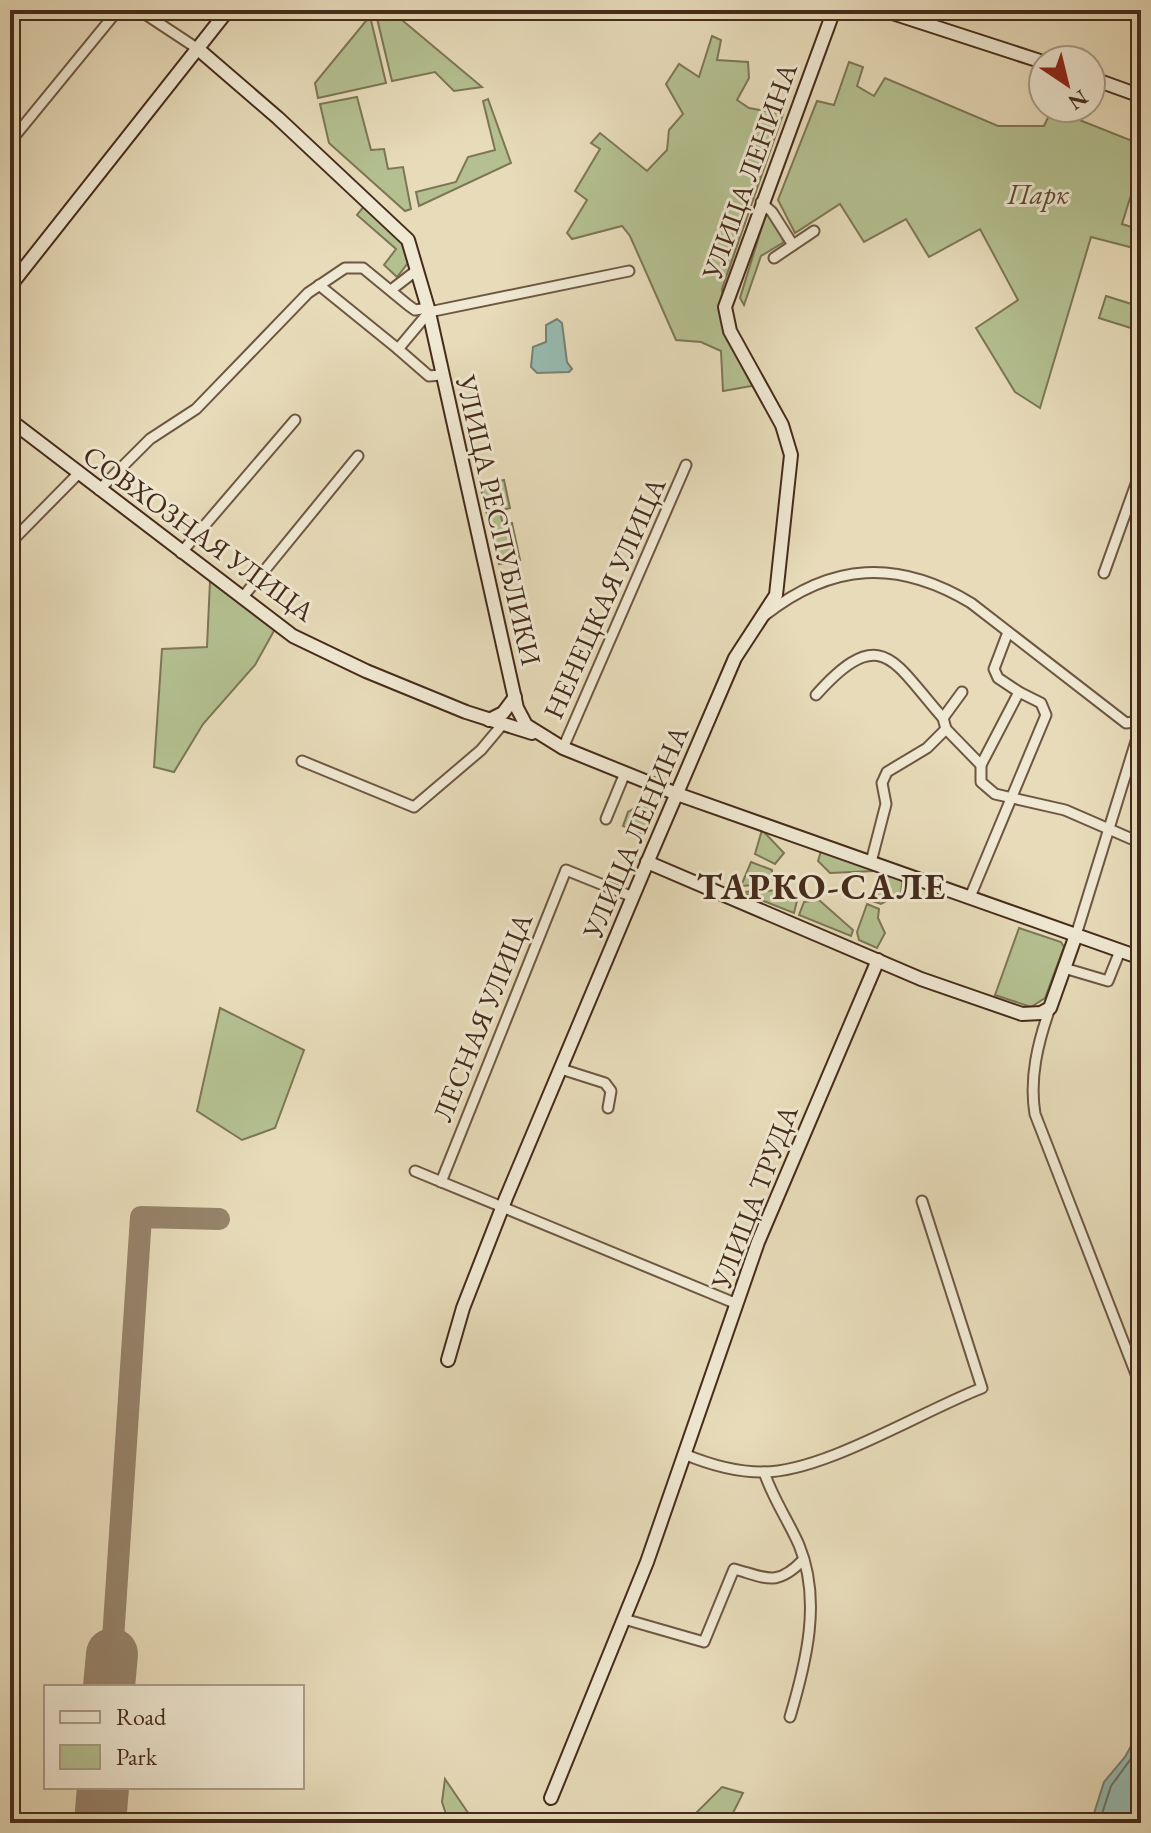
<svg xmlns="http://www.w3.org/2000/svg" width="1151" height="1833" font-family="'EB Garamond',serif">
<rect width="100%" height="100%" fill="#e7dbb9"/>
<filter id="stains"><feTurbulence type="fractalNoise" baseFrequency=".0025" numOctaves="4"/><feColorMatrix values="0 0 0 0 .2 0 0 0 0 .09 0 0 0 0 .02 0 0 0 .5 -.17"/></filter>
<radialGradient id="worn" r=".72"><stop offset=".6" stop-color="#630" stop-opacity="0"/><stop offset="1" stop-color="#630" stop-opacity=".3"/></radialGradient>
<g fill="#b4c090" stroke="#7d7656" stroke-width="2">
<polygon points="390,10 482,87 454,91 435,72 392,81 375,10"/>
<polygon points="370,16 386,83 318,98 315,83"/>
<polygon points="712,36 721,40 717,60 748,62 749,78 737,100 749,108 783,114 722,289 726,337 757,385 723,391 721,351 701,342 676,340 630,236 622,226 572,239 567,233 587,200 575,191 600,149 591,143 600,133 647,171 667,150 669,130 683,114 666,84 679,64 699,77"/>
<polygon points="849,62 863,67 857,86 874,96 885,78 998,126 1044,126 1052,109 1135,142 1141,152 1141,197 1131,195 1122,224 1141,230 1141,250 1091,237 1040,408 1015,392 976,328 1018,300 980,229 929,257 906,219 864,242 840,204 795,233 778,200 817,101 834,105"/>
<polygon points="357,97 371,150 384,149 388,169 403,167 411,209 405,211 329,143 320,104"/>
<polygon points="488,99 511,163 419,206 416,192 456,182 468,157 495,150 483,101"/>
<polygon points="365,205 403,243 408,263 397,277 384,265 396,249 357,215"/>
<polygon points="768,207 784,242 761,256 744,305 740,298"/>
<polygon points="1106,296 1141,307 1134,329 1099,318"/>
<polygon points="504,480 510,508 500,511 503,525 512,523 520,560 499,564 480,485"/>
<polygon points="210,581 275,629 255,665 203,724 174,772 154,767 162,649 207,647"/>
<polygon points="647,801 653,811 644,835 623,826 628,812"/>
<polygon points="762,830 784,853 775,864 755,854"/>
<polygon points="822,848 875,867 874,871 830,873 818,861"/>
<polygon points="751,862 772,870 771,884 741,886"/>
<polygon points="885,870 903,877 901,893 881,904 869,900 879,873"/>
<polygon points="786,890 797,901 794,913 741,892"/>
<polygon points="819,900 853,930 851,936 799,915 804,902"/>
<polygon points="867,904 879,909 878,918 885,933 877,948 859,940 857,932"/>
<polygon points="1019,928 1061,942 1064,947 1045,998 1031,1007 995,995"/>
<polygon points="220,1008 304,1050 275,1128 242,1140 197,1111"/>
<polygon points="445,1779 475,1823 448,1820 442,1802"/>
<polygon points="722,1787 743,1793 728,1823 686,1823"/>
</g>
<g fill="#97bbb1" stroke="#778175" stroke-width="2">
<polygon points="557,319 562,323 567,362 572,369 569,372 537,373 531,367 533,347 546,342 546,325"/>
<polygon points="1141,1728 1141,1823 1091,1823 1104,1782 1125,1757"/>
</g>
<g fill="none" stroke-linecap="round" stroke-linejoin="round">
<polyline stroke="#6e7366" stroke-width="2" points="1099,1823 1111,1786 1141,1745"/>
<polyline stroke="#96836a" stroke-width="22" points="112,1654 141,1217 219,1219"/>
<g stroke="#96836a" stroke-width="52">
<polyline points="109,1687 112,1654"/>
<polyline points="100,1823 103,1787"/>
</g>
<g stroke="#6e5742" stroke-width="13">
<g id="street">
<polyline points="139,10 198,49"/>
<polyline points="10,142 118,10"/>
<polyline points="761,202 772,212 793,245"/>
<polyline points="774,258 814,231"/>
<polyline points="319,285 398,349"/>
<polyline points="391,290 417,270"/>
<polyline points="441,375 429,376 398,349 429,312 629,271"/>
<polyline points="99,490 150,439 196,409 308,293 345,268 363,268 408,305 415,310 428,308"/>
<polyline points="10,543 78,474"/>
<polyline points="181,553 295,420"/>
<polyline points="1104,573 1141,470"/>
<polyline points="242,598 358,456"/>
<path d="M764 616C832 562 898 559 971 603L1126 723 1141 721"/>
<polyline points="1138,652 1141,646"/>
<path d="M816 695C882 621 894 663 943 718"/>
<polyline points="946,729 981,765 1019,692 998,678 994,669 1008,632"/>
<polyline points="563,748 686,465"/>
<polyline points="302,761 414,807 481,750 502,725"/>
<polyline points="981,765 981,782 995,794 1065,810 1141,843"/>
<polyline points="606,819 625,773"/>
<polyline points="871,862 886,804 882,783 887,772 927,748 946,729 943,718 962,692"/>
<polyline points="970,897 1046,715 1041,703 1019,692"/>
<polyline points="1076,935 1141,725"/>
<polyline points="1064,968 1108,981 1120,951"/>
<path d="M1050 1008C1038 1042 1029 1078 1035 1114L1141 1387"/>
<polyline points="561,1069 605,1083 611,1091 608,1108"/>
<polyline points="415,1171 737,1304"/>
<polyline points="441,1182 566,870 633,897"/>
<path d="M684 1454C708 1464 734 1472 762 1472 822 1473 922 1411 982 1388L922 1201"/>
<path d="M764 1472C773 1499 788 1520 799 1545 822 1600 806 1663 790 1717"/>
<path d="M624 1619 704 1642 734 1569C767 1578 777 1587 803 1560"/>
</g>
</g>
<g stroke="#462b1b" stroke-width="16">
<g id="secondary">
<polyline points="883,10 1043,62"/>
<polyline points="198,49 278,118 408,240 428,308 517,708 526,725 563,748 677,794 1141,958"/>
<polyline points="1091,78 1141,96"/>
<polyline points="10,286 228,10"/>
<polyline points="10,420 293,636 366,671 466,712 532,733"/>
<polyline points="489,720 503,713 515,697"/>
<polyline points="647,862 921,979 1022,1014 1041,1013 1050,1008 1076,935"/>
<polyline points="448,1360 463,1308 506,1198 650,856 735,658 776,595 791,455 782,425 730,331 725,307 834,10"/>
<polyline points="551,1798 647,1562 758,1242 878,960"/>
</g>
</g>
<use href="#street" stroke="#efe8d2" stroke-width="9"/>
<use href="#secondary" stroke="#efe8d2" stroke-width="12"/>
</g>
<g text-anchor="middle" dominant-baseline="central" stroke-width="6" stroke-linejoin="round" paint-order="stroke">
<g font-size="28" fill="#462b1b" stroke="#efe8d2">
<text transform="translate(749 171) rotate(-70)">УЛИЦА ЛЕНИНА</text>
<text transform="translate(499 520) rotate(77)">УЛИЦА РЕСПУБЛИКИ</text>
<text transform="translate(199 533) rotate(36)">СОВХОЗНАЯ УЛИЦА</text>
<text transform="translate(604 598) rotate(-66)">НЕНЕЦКАЯ УЛИЦА</text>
<text transform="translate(635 832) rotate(-67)">УЛИЦА ЛЕНИНА</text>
<text transform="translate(482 1017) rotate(-68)">ЛЕСНАЯ УЛИЦА</text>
<text transform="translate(754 1197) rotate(-69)">УЛИЦА ТРУДА</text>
</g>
<g font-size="28" font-style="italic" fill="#5c4932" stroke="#efe8d2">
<text x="1038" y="194">Парк</text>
</g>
<g font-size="36" font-weight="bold" letter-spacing="2" fill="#462b1b" stroke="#efe8d2">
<text x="822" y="886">ТАРКО-САЛЕ</text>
</g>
</g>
<rect width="1151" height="1833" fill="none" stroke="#e7dbb9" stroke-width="40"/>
<rect x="12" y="12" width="1127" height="1809" fill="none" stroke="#462b1b" stroke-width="4"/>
<rect x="20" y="20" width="1111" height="1793" fill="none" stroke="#462b1b" stroke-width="2"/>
<rect x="44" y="1685" width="260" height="104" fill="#efe8d2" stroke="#ab9c89" stroke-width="2"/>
<rect x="60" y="1711" width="40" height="12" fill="#efe8d2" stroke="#ab9c89" stroke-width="2"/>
<text x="116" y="1725" font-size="24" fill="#462b1b">Road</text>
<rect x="60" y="1745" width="40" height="24" fill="#b4c090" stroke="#ab9c89" stroke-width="2"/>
<text x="116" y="1765" font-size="24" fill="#462b1b">Park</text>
<g transform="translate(1067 84) rotate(145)"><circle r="38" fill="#efe8d2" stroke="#ab9c89" stroke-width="2"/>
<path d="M0-6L14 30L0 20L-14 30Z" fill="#8f2418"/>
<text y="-12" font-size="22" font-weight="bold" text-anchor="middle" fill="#462b1b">N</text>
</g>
<rect width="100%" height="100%" filter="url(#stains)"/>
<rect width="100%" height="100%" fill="url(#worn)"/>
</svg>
